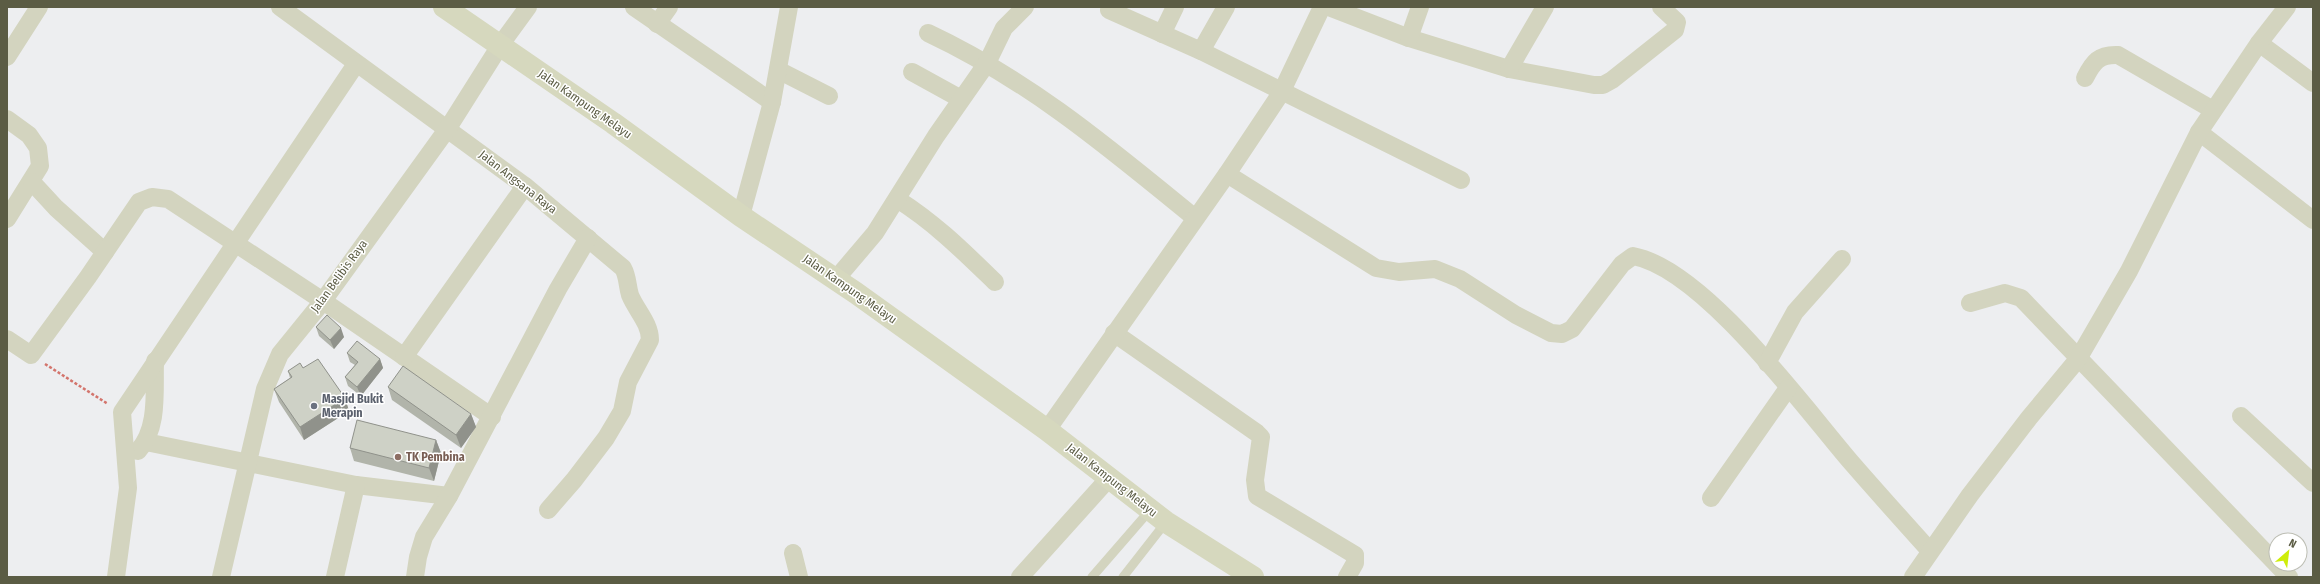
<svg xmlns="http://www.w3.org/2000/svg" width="2320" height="584" font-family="'Fira Sans Condensed',sans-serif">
<rect width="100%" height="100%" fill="#edeef0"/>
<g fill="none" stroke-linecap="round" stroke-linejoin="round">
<polyline stroke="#d3746c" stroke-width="2.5" stroke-dasharray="3 2" stroke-linecap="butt" points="45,364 108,404"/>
<g stroke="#d3d4bf" stroke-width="9">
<polyline points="1092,577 1151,509"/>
<polyline points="1123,577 1166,522"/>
</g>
<g stroke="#d3d4bf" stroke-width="18">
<path d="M280 7 525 186 623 268C628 277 627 285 630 295 636 310 650 323 650 340L628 382 622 411 606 438 574 480 548 510"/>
<polyline points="634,7 772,102"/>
<polyline points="1329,7 1409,38 1509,69 1594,85 1603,85 1612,80 1675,30 1677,22 1661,7"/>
<polyline points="1109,10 1201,51 1461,180"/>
<polyline points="657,24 669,7"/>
<path d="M928 33C1030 81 1108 147 1195 218"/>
<polyline points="1162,34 1175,7"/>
<polyline points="1409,38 1420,7"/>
<polyline points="2259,43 2313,83"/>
<polyline points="1201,51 1226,7"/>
<polyline points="7,57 39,7"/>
<polyline points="1509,69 1545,7"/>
<polyline points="778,70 829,96"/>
<polyline points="912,72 961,99"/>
<path d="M2085 78C2093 62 2099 54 2118 55L2213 110"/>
<polyline points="7,119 29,135 38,148 40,166 7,219"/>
<polyline points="2199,132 2313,220"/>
<path d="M1227 174 1376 268 1399 272 1435 269 1460 279 1516 315 1551 333 1562 334 1572 329 1622 264 1633 256C1703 269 1803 406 1850 461 1876 491 1903 521 1930 551"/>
<polyline points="32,182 56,208 105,252"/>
<path d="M897 199C935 223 963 251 995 282"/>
<polyline points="741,216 772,102 789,7"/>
<polyline points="836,279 875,233 936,136 987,63 1004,28 1025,7"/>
<polyline points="1970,303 2005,293 2021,298 2289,577"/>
<polyline points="1114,333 1257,433 1261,437 1255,480 1257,496 1355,555 1355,563 1347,577"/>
<polyline points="7,339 31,355 88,277 139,202 152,197 168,199 323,301 492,417"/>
<polyline points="404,357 525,186"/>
<polyline points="1767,363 1795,312 1842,259"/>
<polyline points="2241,416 2313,483"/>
<polyline points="1047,430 1227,174 1281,93 1322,7"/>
<polyline points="146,442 356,485 449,496"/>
<path d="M138 451C159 428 154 391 155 361"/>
<polyline points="1711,498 1788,388"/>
<polyline points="793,553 799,577"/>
<polyline points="116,577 128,488 122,412 356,64"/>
<polyline points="221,577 265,389 280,354 323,301 448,128 501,44 528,7"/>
<polyline points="335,577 356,485"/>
<polyline points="415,577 418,557 424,537 449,496 558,289 588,238"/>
<polyline points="1020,577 1110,477"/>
<polyline points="1913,577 1970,495 2029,418 2078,359 2129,271 2199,132 2259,43 2287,7"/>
</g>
<polyline stroke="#d6d8be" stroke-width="22" points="444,7 613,123 741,216 856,293 1047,430 1166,522 1253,577"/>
</g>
<g fill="#b1b4aa">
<polygon points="316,327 344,337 334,349 319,336"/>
<polygon points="347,353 380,359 383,368 361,396 348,386 345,377 355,365 350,362"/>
<polygon points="303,368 345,398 349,411 304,440 279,402 274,389 290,378 288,371"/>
<polygon points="388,387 471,414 476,427 461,448 392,400"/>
<polygon points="436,440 441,453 434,481 354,461 350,448"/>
</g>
<g fill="#90928b">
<polygon points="341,328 344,337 334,349 330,340"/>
<polygon points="380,359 383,368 361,396 357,387"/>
<polygon points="345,398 349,411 304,440 300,427"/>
<polygon points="471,414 476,427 461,448 456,435"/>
<polygon points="436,440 441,453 434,481 429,468"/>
</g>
<g fill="#ced1c6" stroke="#90928b">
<polygon points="327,315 341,328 330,340 316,327"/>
<polygon points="357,341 380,359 357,387 345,377 358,362 347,353"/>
<polygon points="318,359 345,398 300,427 274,389 292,377 288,371 300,363 303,368"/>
<polygon points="403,366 471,414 456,435 388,387"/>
<polygon points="357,420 436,440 429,468 350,448"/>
</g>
<circle fill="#6b7280" stroke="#fff" stroke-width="1.5" cx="314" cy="406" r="4"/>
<circle fill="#8d6e63" stroke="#fff" stroke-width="1.5" cx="398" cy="457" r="4"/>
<g text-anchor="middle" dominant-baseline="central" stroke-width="3" stroke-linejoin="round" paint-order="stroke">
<g font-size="12" fill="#5b5c44" stroke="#fff">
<text transform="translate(585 104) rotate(35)">Jalan Kampung Melayu</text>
<text transform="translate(518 182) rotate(38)">Jalan Angsana Raya</text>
<text transform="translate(339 276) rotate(-54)">Jalan Belibis Raya</text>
<text transform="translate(850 289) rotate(35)">Jalan Kampung Melayu</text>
<text transform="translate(1112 480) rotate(38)">Jalan Kampung Melayu</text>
</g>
<g font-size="12" font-weight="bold" fill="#5b616d" stroke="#fff" text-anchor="start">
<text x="322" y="399">Masjid Bukit<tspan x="322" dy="14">Merapin</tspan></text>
</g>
<g font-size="12" font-weight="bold" fill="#785e54" stroke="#fff" text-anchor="start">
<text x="406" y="457">TK Pembina</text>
</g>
</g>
<rect width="2320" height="584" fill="none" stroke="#5b5c44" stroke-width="16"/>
<g transform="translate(2288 552) rotate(28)"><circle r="19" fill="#ffffff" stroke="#bdbeb4"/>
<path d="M0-3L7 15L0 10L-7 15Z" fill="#ceed0a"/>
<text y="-6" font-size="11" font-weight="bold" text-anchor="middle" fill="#5b5c44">N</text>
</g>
</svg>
